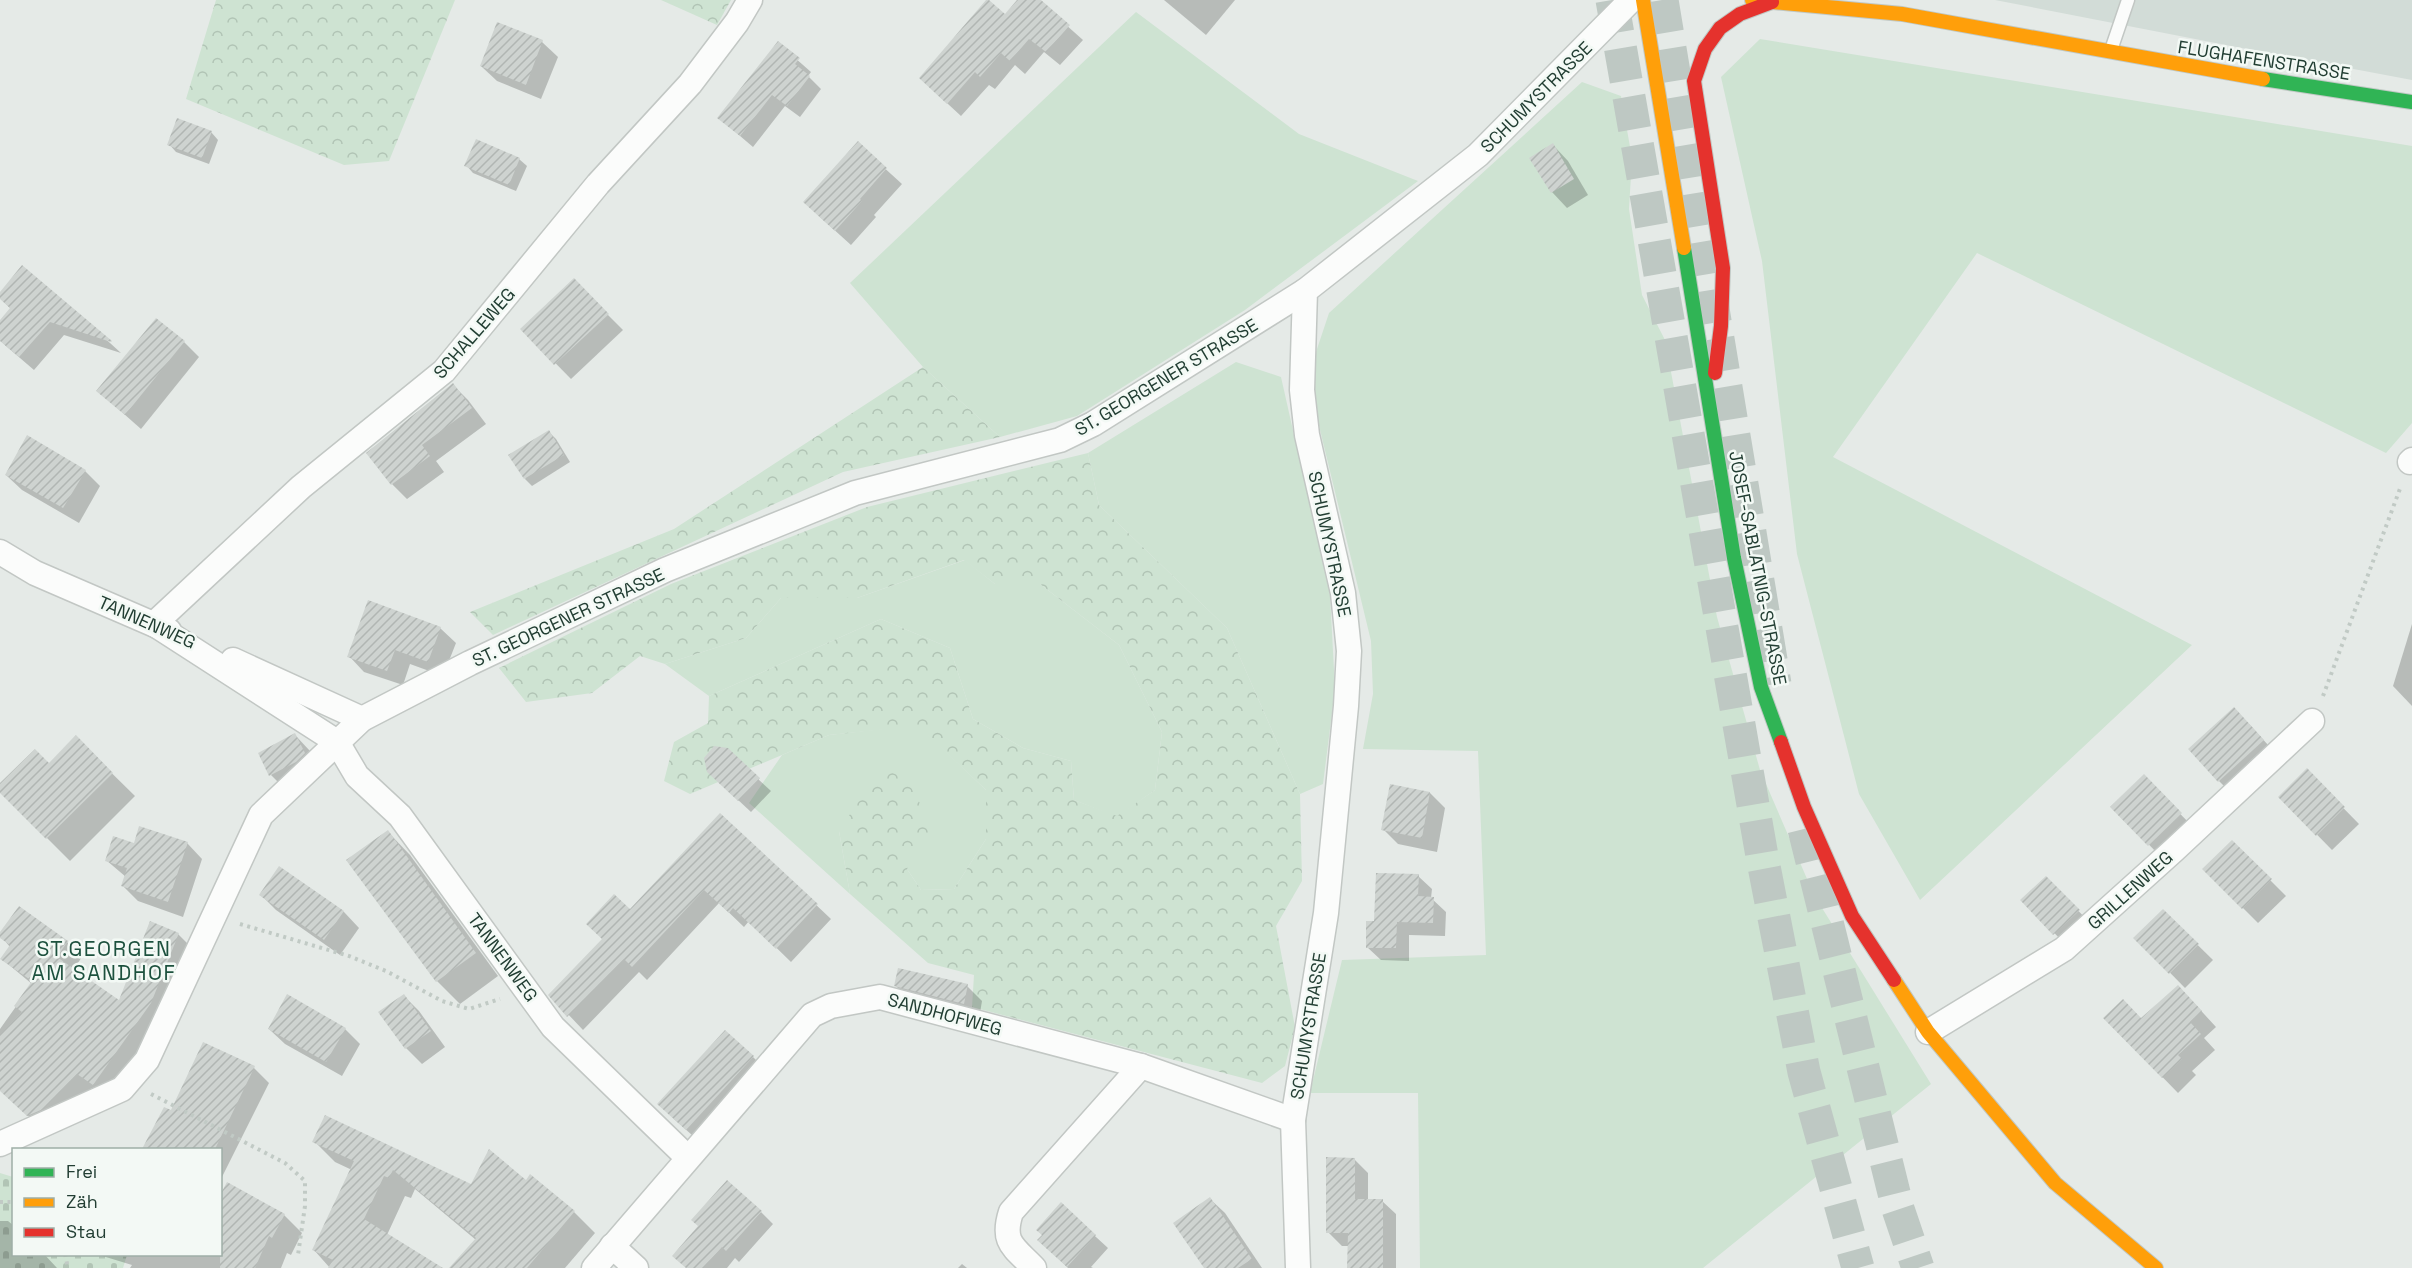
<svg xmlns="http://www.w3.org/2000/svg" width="2412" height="1268" font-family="'Space Grotesk',sans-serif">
<defs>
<pattern id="forest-crowns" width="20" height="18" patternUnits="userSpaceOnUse" patternTransform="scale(1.5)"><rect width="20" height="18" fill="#cee3d2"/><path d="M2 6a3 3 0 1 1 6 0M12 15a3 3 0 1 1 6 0" fill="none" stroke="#b1c4b5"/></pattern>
<pattern id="cemetery-stones" width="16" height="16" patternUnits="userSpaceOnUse" patternTransform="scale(1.5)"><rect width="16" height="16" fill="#cee3d2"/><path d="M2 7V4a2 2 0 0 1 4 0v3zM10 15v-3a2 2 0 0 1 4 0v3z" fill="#b1c4b5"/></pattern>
<pattern id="building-hatch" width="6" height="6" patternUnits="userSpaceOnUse" patternTransform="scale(1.5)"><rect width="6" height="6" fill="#ced3d0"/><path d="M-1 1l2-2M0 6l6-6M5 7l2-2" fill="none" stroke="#b1b6b3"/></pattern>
</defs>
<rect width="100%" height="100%" fill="#e5eae7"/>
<polygon fill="#d2dcd7" points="1995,0 2412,0 2412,80 2226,45"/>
<g fill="#cee3d2">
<polygon points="1136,12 1299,134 1418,181 1245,310 1077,416 1000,437 923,367 850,283"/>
<polygon points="1760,39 2412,146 2412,423 2386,453 1977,253 1833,457 2192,645 1920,900 1859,794 1797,554 1762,261 1721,77"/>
<polygon points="1582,82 1621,96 1632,158 1629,209 1642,295 1665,340 1717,617 1760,770 1814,895 1931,1084 1703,1268 1420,1268 1418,1093 1310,1093 1342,960 1486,955 1478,751 1363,749 1373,694 1371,641 1315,409 1314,358 1329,313"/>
<polygon points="1236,362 1281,377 1330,595 1335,689 1323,784 1300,794 1227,628 1099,505 1088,453"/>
<polygon points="965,560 995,584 1040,584 1119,645 1162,732 1155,790 1117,817 1074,800 1071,761 1023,748 973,719 950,648 881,619 709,696 665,664 746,638 781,598 857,598"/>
<polygon points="918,725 986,790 986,839 954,889 921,890 907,869 839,831 850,894 749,803 782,755 829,735"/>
</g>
<g fill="url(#forest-crowns)">
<polygon points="216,0 455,0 389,161 344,165 186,99"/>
<polygon points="661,0 731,0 717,25"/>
<polygon points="923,367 1000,437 843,472 493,635 470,612 674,529"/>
<polygon points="1088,453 1099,505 1227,628 1300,794 1302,881 1276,926 1295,1027 1285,1066 1262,1083 972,1007 974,975 928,963 850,894 839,831 880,768 906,778 933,827 907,869 921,890 954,889 986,839 986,790 918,726 829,735 690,794 664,781 674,742 708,723 709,696 881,619 950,648 973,719 1023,748 1071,761 1074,800 1117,816 1155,790 1162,732 1119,645 1040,584 995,584 964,560 857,598 781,598 746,638 665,664 640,656 592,693 526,702 499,668 671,584 867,507"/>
</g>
<polygon fill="url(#cemetery-stones)" points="0,1173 13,1177 14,1254 127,1255 123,1268 0,1268"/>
<g fill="#0003">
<polygon points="1019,0 1038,0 1083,40 1060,65 1044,52 1025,74 1015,65 995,89 989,85 961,116 935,92"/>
<polygon points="1164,0 1235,0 1206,35"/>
<polygon points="542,42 558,57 541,99 497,81 481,66"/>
<polygon points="778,43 811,72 808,76 821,89 800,117 785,106 753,147 719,118"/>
<polygon points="211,132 218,140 209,164 176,152 169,144"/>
<polygon points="858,144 902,184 874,215 876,217 851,245 820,217"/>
<polygon points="1553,145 1568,161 1588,195 1567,208 1552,192"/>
<polygon points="519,159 527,166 516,191 473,173 466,165"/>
<polygon points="22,267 110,343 121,353 64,335 34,370 6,346 0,340 0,322 11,309 0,298 0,294"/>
<polygon points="589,296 623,330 571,379 522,329"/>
<polygon points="184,342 199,357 141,429 98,391"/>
<polygon points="453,385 468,400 486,424 436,461 444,472 407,499 392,484"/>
<polygon points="549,432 556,439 570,462 532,486 525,479"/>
<polygon points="85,471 100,486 79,523 22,490 6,475"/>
<polygon points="2412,624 2412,706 2393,686"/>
<polygon points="440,628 456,643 443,676 410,664 403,685 364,672 349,656"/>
<polygon points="2249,724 2278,756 2234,796 2219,781"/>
<polygon points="295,735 310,751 320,769 286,790 271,775"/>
<polygon points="76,738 135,796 70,861 0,791 0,786 49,765"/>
<polygon points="2307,771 2359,824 2332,850 2280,797"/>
<polygon points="2144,777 2196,830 2164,860 2112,807"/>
<polygon points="758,779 771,791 751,812 721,784"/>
<polygon points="1430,793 1445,808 1437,852 1398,844 1383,829"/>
<polygon points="721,815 831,919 791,962 749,921 744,927 719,903 647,980 639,972 583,1030 550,995"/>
<polygon points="388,832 410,855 498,976 460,1004 437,981 348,861"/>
<polygon points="2232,842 2286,896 2258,923 2204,869"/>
<polygon points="187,843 202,859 183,917 138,901 123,886 126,877 106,860 134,845"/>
<polygon points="279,868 344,912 359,928 340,955 276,910 261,895"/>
<polygon points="1418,876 1432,889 1431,898 1446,912 1445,936 1409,935 1409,961 1381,960 1367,947 1376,923"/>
<polygon points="2061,893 2094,927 2070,949 2022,900"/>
<polygon points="19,908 67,942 82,957 73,970 119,1003 178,934 193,949 166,1018 108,1099 92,1088 58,1123 43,1130 0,1089 0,1029 32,984 2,959 10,947 0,935"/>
<polygon points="2163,911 2213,960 2185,988 2136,938"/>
<polygon points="895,985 967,986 982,1001 979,1019 910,1001"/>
<polygon points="404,996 419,1011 445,1047 422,1064 406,1048 380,1012"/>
<polygon points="2193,1002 2216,1027 2204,1038 2215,1050 2192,1071 2196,1075 2178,1093 2105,1018 2141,1020"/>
<polygon points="269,1029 345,1029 360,1044 342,1076 285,1044"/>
<polygon points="753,1057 768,1072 702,1144 674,1119"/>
<polygon points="254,1068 269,1083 220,1181 220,1150 144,1150 165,1109 172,1112"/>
<polygon points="314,1141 471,1186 526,1182 574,1212 595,1233 565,1268 502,1268 476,1240 415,1189 411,1198 405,1196 387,1235 440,1268 330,1268 314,1250 352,1170 335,1162"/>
<polygon points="1354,1159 1368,1173 1368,1200 1382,1201 1396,1214 1396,1268 1349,1268 1349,1246 1342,1246 1328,1232"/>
<polygon points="1210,1199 1225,1213 1262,1268 1205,1268"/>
<polygon points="1061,1205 1108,1248 1091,1267 1093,1268 1068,1268 1052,1252"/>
<polygon points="761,1212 773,1224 739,1262 735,1258 727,1268 686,1268"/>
<polygon points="284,1215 302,1233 291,1255 287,1253 281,1268 130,1268 132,1265 96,1254 220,1254"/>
<polygon points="0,1221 8,1221 14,1226 14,1254 44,1254 57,1268 0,1268"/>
<polygon points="962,1264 967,1268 958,1268"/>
</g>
<g fill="url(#building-hatch)">
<polygon points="986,0 989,0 1005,14 1017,0 1041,0 1070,25 1046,52 1029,39 1010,61 1001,53 980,77 975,72 947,104 919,78"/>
<polygon points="497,22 543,40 526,85 480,66"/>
<polygon points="778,41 800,58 795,64 810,76 787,106 772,95 740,136 717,118"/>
<polygon points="177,118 212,131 202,158 167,145"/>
<polygon points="476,139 520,158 509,185 464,166"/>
<polygon points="858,141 887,168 860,199 862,201 835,231 803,202"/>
<polygon points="1553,143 1574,179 1551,193 1529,158"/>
<polygon points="22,265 112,341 111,342 50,322 19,357 0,341 0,320 10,308 0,299 0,292"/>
<polygon points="574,278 609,314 554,365 520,329"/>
<polygon points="156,318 185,341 125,415 96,391"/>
<polygon points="453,383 472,408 422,445 430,456 391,485 366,453"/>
<polygon points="549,430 564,455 524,479 508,455"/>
<polygon points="27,435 86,470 63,508 5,475"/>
<polygon points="368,600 441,627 428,662 395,650 387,671 347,657"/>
<polygon points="2234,707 2264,740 2218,782 2188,749"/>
<polygon points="295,733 305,753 296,762 269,776 258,753"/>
<polygon points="76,735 113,773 46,839 0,793 0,783 35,749 49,763"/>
<polygon points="714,746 728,748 760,778 738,801 707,772 704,758"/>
<polygon points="2307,768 2345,807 2316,836 2278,797"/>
<polygon points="2144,774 2182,813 2148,846 2110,807"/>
<polygon points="1390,784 1430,792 1422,838 1381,830"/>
<polygon points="720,813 818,904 776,949 733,908 729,913 704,890 632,967 624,959 567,1017 548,995 602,939 586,924 614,894 630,909"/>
<polygon points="139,826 188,842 168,902 121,886 127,868 105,861 113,836 134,843"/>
<polygon points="388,830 476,953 436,982 346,860"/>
<polygon points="2232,840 2272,879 2242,909 2202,869"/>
<polygon points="279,866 344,911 324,940 259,895"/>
<polygon points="1376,873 1419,874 1418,896 1434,897 1433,923 1397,922 1396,948 1366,948 1366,921 1374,921"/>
<polygon points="2046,876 2080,910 2053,935 2020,900"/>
<polygon points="19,906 68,941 57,957 119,1000 150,921 179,933 151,1003 93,1085 77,1074 43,1109 27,1116 0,1091 0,1035 22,1012 14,1006 32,981 0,959 10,945 0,938 0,932"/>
<polygon points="2163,909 2199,944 2169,974 2133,938"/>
<polygon points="898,968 968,984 964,1004 894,986"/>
<polygon points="2178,985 2202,1011 2190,1022 2201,1034 2178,1055 2182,1059 2162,1078 2103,1018 2123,999 2141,1018"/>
<polygon points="287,994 346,1028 326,1062 268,1029"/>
<polygon points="404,994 431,1031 405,1049 378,1012"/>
<polygon points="725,1030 754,1056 686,1130 657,1104"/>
<polygon points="203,1042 255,1066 215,1149 142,1149 164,1107 171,1110"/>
<polygon points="325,1115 471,1184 489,1149 526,1180 530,1174 575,1211 527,1268 449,1268 476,1238 393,1170 389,1178 384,1176 364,1219 443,1268 328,1268 333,1260 312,1250 354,1161 312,1142"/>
<polygon points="1326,1157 1355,1158 1355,1199 1383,1199 1383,1268 1347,1268 1348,1233 1326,1233"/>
<polygon points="727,1180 762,1211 726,1251 722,1247 703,1268 686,1268 672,1256 698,1226 691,1220"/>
<polygon points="227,1182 285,1214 272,1238 269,1236 255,1268 220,1268 220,1195"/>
<polygon points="1210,1197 1252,1259 1238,1268 1204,1268 1173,1223"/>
<polygon points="1061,1202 1096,1235 1067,1267 1037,1240 1042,1235 1036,1230"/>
</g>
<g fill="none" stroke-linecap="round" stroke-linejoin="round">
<g stroke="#bec8c3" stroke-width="33" stroke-dasharray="33 16" stroke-linecap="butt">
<polyline points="1612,0 1762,856 1804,1072 1858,1268"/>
<polyline points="1662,0 1775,684"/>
<polyline points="1804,829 1898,1209 1918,1268"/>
</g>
<g stroke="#c2c7c4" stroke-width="15">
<polyline id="lane" points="2111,50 2128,0"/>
</g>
<g stroke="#c2c7c4" stroke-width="27">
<g id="street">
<polyline points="2410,462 2412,460"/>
<polyline points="0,552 35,573 169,631"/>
<polyline points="154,624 301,487 444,371 598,184 690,84 737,22 750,0"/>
<polyline points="154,624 337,742 357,776 400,816 553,1027 687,1157"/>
<polyline points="233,660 362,719"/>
<polyline points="1928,1032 2064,949 2174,850 2312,721"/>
<polyline points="0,1144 122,1089 147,1060 261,815 362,719 470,663 665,570 855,493 1060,440 1093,424 1305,291"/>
<polyline points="612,1246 636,1268"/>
<polyline points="594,1268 812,1015 831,1006 880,997 1141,1066 1293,1120"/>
<path d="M1034 1268C1014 1247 1001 1243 1011 1212L1141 1066"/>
<polyline points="1298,1268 1293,1120 1326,913 1346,706 1349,651 1343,593 1307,435 1302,390 1305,291 1478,155 1631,0"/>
</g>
</g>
<g stroke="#c0c8c4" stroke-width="16">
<g id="fast">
<polyline points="2263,79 2412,102"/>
<polyline points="1684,248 1734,558 1761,687 1781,742"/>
</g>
</g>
<g stroke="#c0c8c4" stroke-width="16">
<g id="slow">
<polyline points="1643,0 1684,248"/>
<polyline points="1752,0 1902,14 2263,79"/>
<polyline points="1894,980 1928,1032 2055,1183 2156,1268"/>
</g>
</g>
<g stroke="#c0c8c4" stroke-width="16">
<g id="jam">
<polyline points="1715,373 1721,326 1723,268 1694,81 1705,49 1720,28 1740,14 1772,2"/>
<polyline points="1781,742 1804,807 1852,916 1894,980"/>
</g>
</g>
<g stroke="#c1cac5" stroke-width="4" stroke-dasharray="3 4.5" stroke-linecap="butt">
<polyline points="2323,696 2401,486"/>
<polyline points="240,924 349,956 386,971 442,1001 469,1009 500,999"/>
<polyline points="151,1094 285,1163 305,1181 305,1206 298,1255"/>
<polyline points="0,1202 14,1202"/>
<polyline points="65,1254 68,1268"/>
</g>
<use href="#lane" stroke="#fbfcfb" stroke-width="12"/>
<use href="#street" stroke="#fbfcfb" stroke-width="24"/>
<use href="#fast" stroke="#30b455" stroke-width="14"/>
<use href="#slow" stroke="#ff9f0a" stroke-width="14"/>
<use href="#jam" stroke="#e5322d" stroke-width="14"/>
</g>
<g text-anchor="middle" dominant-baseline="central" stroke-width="5" stroke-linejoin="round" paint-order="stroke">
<g font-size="18" fill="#223e33" stroke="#f3f9f5">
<text transform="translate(2264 60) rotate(9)">FLUGHAFENSTRASSE</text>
<text transform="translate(1536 97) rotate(-45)">SCHUMYSTRASSE</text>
<text transform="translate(474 333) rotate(-49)">SCHALLEWEG</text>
<text transform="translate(1166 377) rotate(-31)">ST. GEORGENER STRASSE</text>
<text transform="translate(1330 544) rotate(78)">SCHUMYSTRASSE</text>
<text transform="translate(1758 568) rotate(79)">JOSEF-SABLATNIG-STRASSE</text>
<text transform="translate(568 617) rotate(-25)">ST. GEORGENER STRASSE</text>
<text transform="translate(147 622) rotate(24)">TANNENWEG</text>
<text transform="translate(2130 890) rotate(-42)">GRILLENWEG</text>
<text transform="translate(503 957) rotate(54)">TANNENWEG</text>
<text transform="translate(945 1014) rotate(15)">SANDHOFWEG</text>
<text transform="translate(1308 1026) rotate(-81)">SCHUMYSTRASSE</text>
</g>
<g font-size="21" letter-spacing="1.5" fill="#1d513e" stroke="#f3f9f5">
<text x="104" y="948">ST.GEORGEN<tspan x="104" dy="24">AM SANDHOF</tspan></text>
</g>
</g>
<rect x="12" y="1148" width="210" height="108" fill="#f3f9f5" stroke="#9faea7" stroke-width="1.5"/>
<rect x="24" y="1168" width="30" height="9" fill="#30b455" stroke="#9faea7" stroke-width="1.5"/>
<text x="66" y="1178" font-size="18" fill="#223e33">Frei</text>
<rect x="24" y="1198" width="30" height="9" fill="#ff9f0a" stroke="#9faea7" stroke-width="1.5"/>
<text x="66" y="1208" font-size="18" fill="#223e33">Zäh</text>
<rect x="24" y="1228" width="30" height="9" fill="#e5322d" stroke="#9faea7" stroke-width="1.5"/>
<text x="66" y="1238" font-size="18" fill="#223e33">Stau</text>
</svg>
